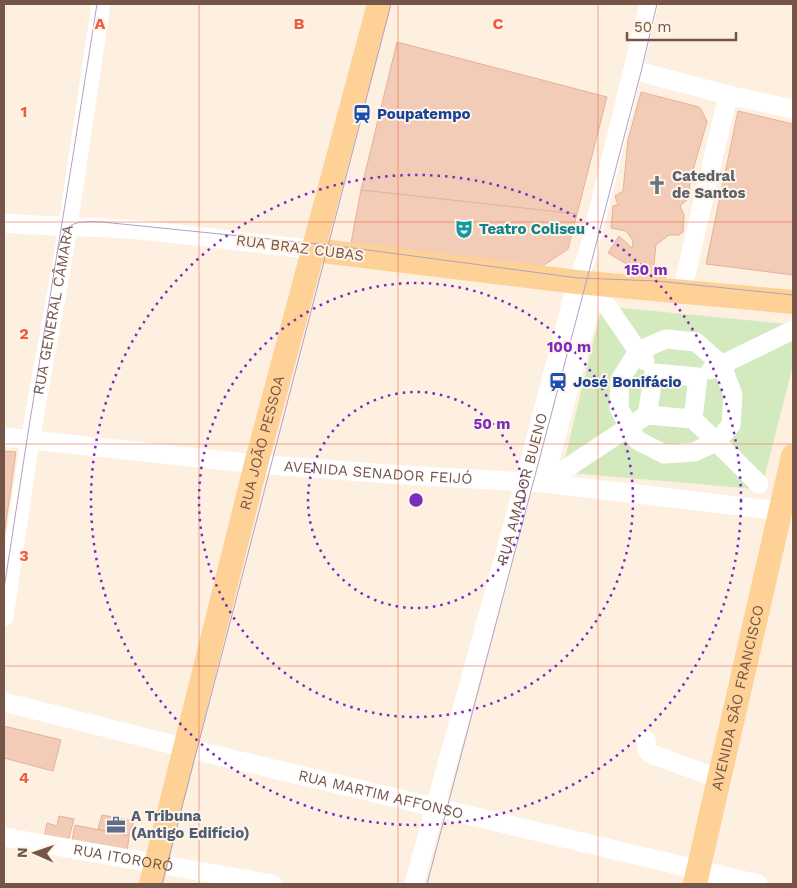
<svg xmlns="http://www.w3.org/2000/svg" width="797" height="888" font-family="'Work Sans',sans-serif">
<rect width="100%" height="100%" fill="#fdf0e0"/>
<polygon fill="#d3eabf" points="602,306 787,324 793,330 793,365 764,479 754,489 572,473 565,458"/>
<g fill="#f3ccb7" stroke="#e6b197">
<polygon points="397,42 607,97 577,214 361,190"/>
<polygon points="641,92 699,107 701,109 707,122 690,180 689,198 680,206 684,215 683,232 679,235 669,235 656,245 653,273 657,270 662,269 666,275 665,279 630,276 630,266 608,253 619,236 632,248 633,241 626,231 611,228 613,206 618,205 615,196 623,191 628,140"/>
<polygon points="738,111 793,124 793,275 706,264"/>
<polygon points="361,190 577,214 568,249 540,268 351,243"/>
<polygon points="4,451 16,452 4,537"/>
<polygon points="4,726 61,740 53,771 4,758"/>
<polygon points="102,815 134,821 129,836 98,829"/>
<polygon points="59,816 74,819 68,842 44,837 47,823 57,826"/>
<polygon points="75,825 129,836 127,852 72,841"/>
</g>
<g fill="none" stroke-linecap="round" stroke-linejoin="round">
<g stroke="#fff" stroke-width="19">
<polyline points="633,70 728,95 793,109"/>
<path d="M4 223C49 227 95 226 140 230 198 236 256 243 314 250"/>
<polyline points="682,291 728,95"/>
<polyline points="607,306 645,361"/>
<polygon points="666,339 696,342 722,365 733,395 731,425 716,442 694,452 664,454 637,440 629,427 619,408 620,380 638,351"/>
<polyline points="711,370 793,330"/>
<polyline points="693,419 759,484"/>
<path id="s1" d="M4 437 256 464 403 475 544 483 781 511"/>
<polyline points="544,483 647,415 693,419 698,377 654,373 647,415"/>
<polyline points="544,483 596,284"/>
<path id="s2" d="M4 617 30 440 64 252 101 4"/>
<path id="s3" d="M4 702 198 751 758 884"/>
<polyline points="646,740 647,750 651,754 720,779"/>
<path id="s4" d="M4 837 272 884"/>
<path id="s5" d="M414 884 518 506 578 278 587 257 649 4"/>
</g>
<g stroke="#fed296" stroke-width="24">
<polyline points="314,250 577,282 793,302"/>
<path id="s6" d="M151 884 256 464 379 4"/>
<path id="s7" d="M695 884 793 456"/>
</g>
<g stroke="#b2a0c6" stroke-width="1">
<path d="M57 253C66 222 70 221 102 222L338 246 578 278 657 281 793 295"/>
<path d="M4 589C33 393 67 199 97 4"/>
<polyline points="162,884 391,4"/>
<polyline points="427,884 587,279 641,72 657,4"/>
</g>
</g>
<path fill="none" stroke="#eb5e41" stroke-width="1" stroke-opacity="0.55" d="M199 4V884M398 4V884M598 4V884M4 222H793M4 444H793M4 666H793"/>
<g fill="none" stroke="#7b2cbf" stroke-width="2.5" stroke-dasharray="2.5 5">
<circle cx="416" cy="500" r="108"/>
<circle cx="416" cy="500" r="217"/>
<circle cx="416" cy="500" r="325"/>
</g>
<defs>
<g id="station-bare" transform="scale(1.5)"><path d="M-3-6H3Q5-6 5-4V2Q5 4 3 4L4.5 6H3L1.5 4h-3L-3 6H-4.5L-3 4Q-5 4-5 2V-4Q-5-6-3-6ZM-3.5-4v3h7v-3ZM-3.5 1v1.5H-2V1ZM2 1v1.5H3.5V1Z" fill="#1a4fb4" stroke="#fff4e7" stroke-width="2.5" paint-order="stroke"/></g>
<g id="church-bare" transform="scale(1.5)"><path d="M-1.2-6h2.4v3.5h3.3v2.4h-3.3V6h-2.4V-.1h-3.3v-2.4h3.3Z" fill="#6b7280" stroke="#fff4e7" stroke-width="2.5" paint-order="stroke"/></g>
<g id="theatre-bare" transform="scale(1.5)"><path d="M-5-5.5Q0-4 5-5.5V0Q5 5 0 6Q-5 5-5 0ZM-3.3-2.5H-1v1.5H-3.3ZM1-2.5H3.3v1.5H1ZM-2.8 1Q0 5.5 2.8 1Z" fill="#0f9aa8" stroke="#fff4e7" stroke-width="2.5" paint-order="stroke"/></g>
<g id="office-bare" transform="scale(1.5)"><path d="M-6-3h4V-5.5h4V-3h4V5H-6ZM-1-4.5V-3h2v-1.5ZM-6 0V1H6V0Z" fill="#5c6f8a" stroke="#fff4e7" stroke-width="2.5" paint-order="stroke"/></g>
</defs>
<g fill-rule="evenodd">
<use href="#station-bare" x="362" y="114"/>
<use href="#church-bare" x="657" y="185"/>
<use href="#theatre-bare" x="464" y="229"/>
<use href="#station-bare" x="558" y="382"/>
<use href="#office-bare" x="116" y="825"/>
</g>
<g text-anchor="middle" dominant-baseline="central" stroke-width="4" stroke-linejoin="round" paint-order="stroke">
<g font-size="15" font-weight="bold" fill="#164399" stroke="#fff4e7" text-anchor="start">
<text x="377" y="114">Poupatempo</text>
<text x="573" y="382">José Bonifácio</text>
</g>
<g font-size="15" font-weight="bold" fill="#5b616d" stroke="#fff4e7" text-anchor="start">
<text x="672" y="176">Catedral<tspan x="672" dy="17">de Santos</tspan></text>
</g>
<g font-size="15" font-weight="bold" fill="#0d838f" stroke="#fff4e7" text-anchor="start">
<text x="479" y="229">Teatro Coliseu</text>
</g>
<g font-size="15" fill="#745547" stroke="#fff4e7">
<text transform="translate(300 248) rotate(7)">RUA BRAZ CUBAS</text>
<text stroke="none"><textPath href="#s2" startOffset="311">RUA GENERAL CÂMARA</textPath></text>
<text stroke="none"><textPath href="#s6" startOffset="455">RUA JOÃO PESSOA</textPath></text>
<text stroke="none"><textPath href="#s1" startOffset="376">AVENIDA SENADOR FEIJÓ</textPath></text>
<text stroke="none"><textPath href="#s5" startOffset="410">RUA AMADOR BUENO</textPath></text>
<text stroke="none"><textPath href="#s7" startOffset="191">AVENIDA SÃO FRANCISCO</textPath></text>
<text stroke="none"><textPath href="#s3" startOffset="388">RUA MARTIM AFFONSO</textPath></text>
<text stroke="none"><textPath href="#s4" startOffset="121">RUA ITORORÓ</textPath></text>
</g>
<g font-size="15" font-weight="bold" fill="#4e5e75" stroke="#fff4e7" text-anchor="start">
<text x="131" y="816">A Tribuna<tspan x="131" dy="17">(Antigo Edifício)</tspan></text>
</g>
</g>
<g font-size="16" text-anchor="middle" font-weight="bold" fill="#eb5e41" stroke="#fff4e7" stroke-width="4" stroke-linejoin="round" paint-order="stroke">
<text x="100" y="29">A</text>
<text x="299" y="29">B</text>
<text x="498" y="29">C</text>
<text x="24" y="117">1</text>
<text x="24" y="339">2</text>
<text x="24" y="561">3</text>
<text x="24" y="783">4</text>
</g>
<circle cx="416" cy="500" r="8" fill="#7b2cbf" stroke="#fff4e7" stroke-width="2.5"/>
<g font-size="15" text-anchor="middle" font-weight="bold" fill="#7b2cbf" stroke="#fff4e7" stroke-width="4" stroke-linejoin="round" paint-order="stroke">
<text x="646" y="275">150 m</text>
<text x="569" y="352">100 m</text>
<text x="492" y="429">50 m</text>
</g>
<rect width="797" height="888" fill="none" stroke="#745547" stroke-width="10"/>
<g transform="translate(35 853) rotate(272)" stroke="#fff4e7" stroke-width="4" paint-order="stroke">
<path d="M0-4L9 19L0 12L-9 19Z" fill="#745547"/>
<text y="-8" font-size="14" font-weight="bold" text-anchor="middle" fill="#745547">N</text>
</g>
<path d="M627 32v8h109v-8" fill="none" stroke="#745547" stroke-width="2.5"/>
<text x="634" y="32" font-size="15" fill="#745547" stroke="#fff4e7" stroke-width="4" paint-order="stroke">50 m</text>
</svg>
